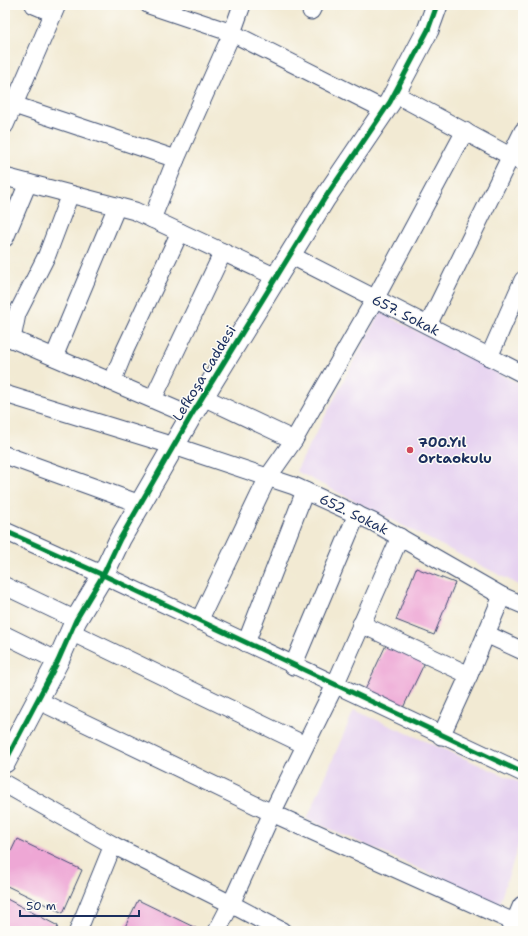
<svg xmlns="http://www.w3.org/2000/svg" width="528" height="936" font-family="'Shantell Sans',sans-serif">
<rect width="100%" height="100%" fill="#fdfcf7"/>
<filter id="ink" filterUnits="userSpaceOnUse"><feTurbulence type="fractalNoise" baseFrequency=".025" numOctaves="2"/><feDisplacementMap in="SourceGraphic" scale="8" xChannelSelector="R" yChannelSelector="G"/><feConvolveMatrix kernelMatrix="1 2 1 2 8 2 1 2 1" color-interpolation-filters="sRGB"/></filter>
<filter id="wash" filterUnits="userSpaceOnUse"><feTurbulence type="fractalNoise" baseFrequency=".012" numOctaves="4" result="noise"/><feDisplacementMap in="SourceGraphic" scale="16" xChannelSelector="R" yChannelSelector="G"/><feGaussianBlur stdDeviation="0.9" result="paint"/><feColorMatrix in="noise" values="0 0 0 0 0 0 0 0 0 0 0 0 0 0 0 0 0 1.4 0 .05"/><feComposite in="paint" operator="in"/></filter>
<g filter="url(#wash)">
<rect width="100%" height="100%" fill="#f2ead3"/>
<g fill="#e6d2f0">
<polygon points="380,312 523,386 523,587 296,471"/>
<polygon points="354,710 523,784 523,832 499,904 307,819"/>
</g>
<g id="blocks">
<g fill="#eea7d5">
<polygon points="416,568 455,583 434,635 396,620"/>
<polygon points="386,645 425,662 402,710 364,692"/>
<polygon points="17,839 82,870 63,913 5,885 5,864"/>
<polygon points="5,898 58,926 56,931 5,931"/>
<polygon points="138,900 202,931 123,931"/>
</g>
</g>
</g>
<g filter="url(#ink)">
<use href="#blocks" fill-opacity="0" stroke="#3b4b70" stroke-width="1"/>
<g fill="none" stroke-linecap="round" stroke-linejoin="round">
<g stroke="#3b4b70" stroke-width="19">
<g id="minor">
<polyline points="34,5 53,13"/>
<polyline points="149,5 232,33 176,159"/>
<polyline points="242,5 232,33 385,110"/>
<polyline points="311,11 314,5"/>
<polyline points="395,94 523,163"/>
<polyline points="14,105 176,159 152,219"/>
<polyline points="5,125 57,5"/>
<polyline points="5,177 135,211 276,277"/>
<polyline points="5,238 28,183"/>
<polyline points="290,255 523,374"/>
<polyline points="428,325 523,131"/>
<polyline points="5,336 191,416"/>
<polyline points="12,339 17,314 47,255 70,194"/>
<polyline points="54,357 117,206"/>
<polyline points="489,357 523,280"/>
<polyline points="112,382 125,350 180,232"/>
<polyline points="5,394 174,446 294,486 373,522 502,596 523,605"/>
<polyline points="203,397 294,440"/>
<polyline points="153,399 223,252"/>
<polyline points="5,455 140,504"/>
<polyline points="5,531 103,575 523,773"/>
<polyline points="5,586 76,620"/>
<polyline points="199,621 268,477 294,440 375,299 465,131"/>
<polyline points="361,624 469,675 502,596"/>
<polyline points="71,632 305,745"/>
<polyline points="486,634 523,651"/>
<polyline points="5,635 58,661"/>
<polyline points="246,643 305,491"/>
<polyline points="293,666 357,514"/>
<polyline points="37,700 272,813 516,923"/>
<polyline points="441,736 469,675"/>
<polyline points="5,784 113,845 231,904 282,931"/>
<polyline points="78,931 113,845"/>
<polyline points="217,931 231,904 272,813 335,685 400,537"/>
</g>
</g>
<g stroke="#3b4b70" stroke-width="23">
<g id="tertiary">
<polyline points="5,762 58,661 76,620 103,575 120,539 191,416 325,198 390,102 428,30 437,5"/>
<polyline points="513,931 523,907"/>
</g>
</g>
<use href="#minor" stroke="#fff" stroke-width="17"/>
<use href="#tertiary" stroke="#fff" stroke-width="21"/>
<g stroke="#fdfcf7" stroke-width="8">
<g id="cycleway">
<polyline points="5,531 103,575 523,773"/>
<polyline points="5,762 58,661 76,620 103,575 120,539 191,416 325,198 390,102 428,30 437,5"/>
</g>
</g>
<use href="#cycleway" stroke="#00873e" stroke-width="5"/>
</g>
</g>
<circle fill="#d1495b" stroke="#fdfcf7" stroke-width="1.5" cx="410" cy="450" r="4"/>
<g text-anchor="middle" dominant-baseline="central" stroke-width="3" stroke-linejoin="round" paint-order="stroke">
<g font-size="14" fill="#1b2f5e" stroke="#fdfcf7">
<text transform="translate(406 315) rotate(27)">657. Sokak</text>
<text transform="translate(204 373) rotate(-59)">Lefkoşa Caddesi</text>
<text transform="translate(354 514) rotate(26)">652. Sokak</text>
</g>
<g font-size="14" font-weight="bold" fill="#1b2f5e" stroke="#fdfcf7" text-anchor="start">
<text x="418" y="442">700.Yıl<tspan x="418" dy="16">Ortaokulu</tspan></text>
</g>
</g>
<rect width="528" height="936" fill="none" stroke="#fdfcf7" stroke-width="20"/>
<path d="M20 910v6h119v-6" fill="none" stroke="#1b2f5e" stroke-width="2"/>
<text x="26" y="910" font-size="12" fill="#1b2f5e" stroke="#fdfcf7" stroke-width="3" paint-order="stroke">50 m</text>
</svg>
